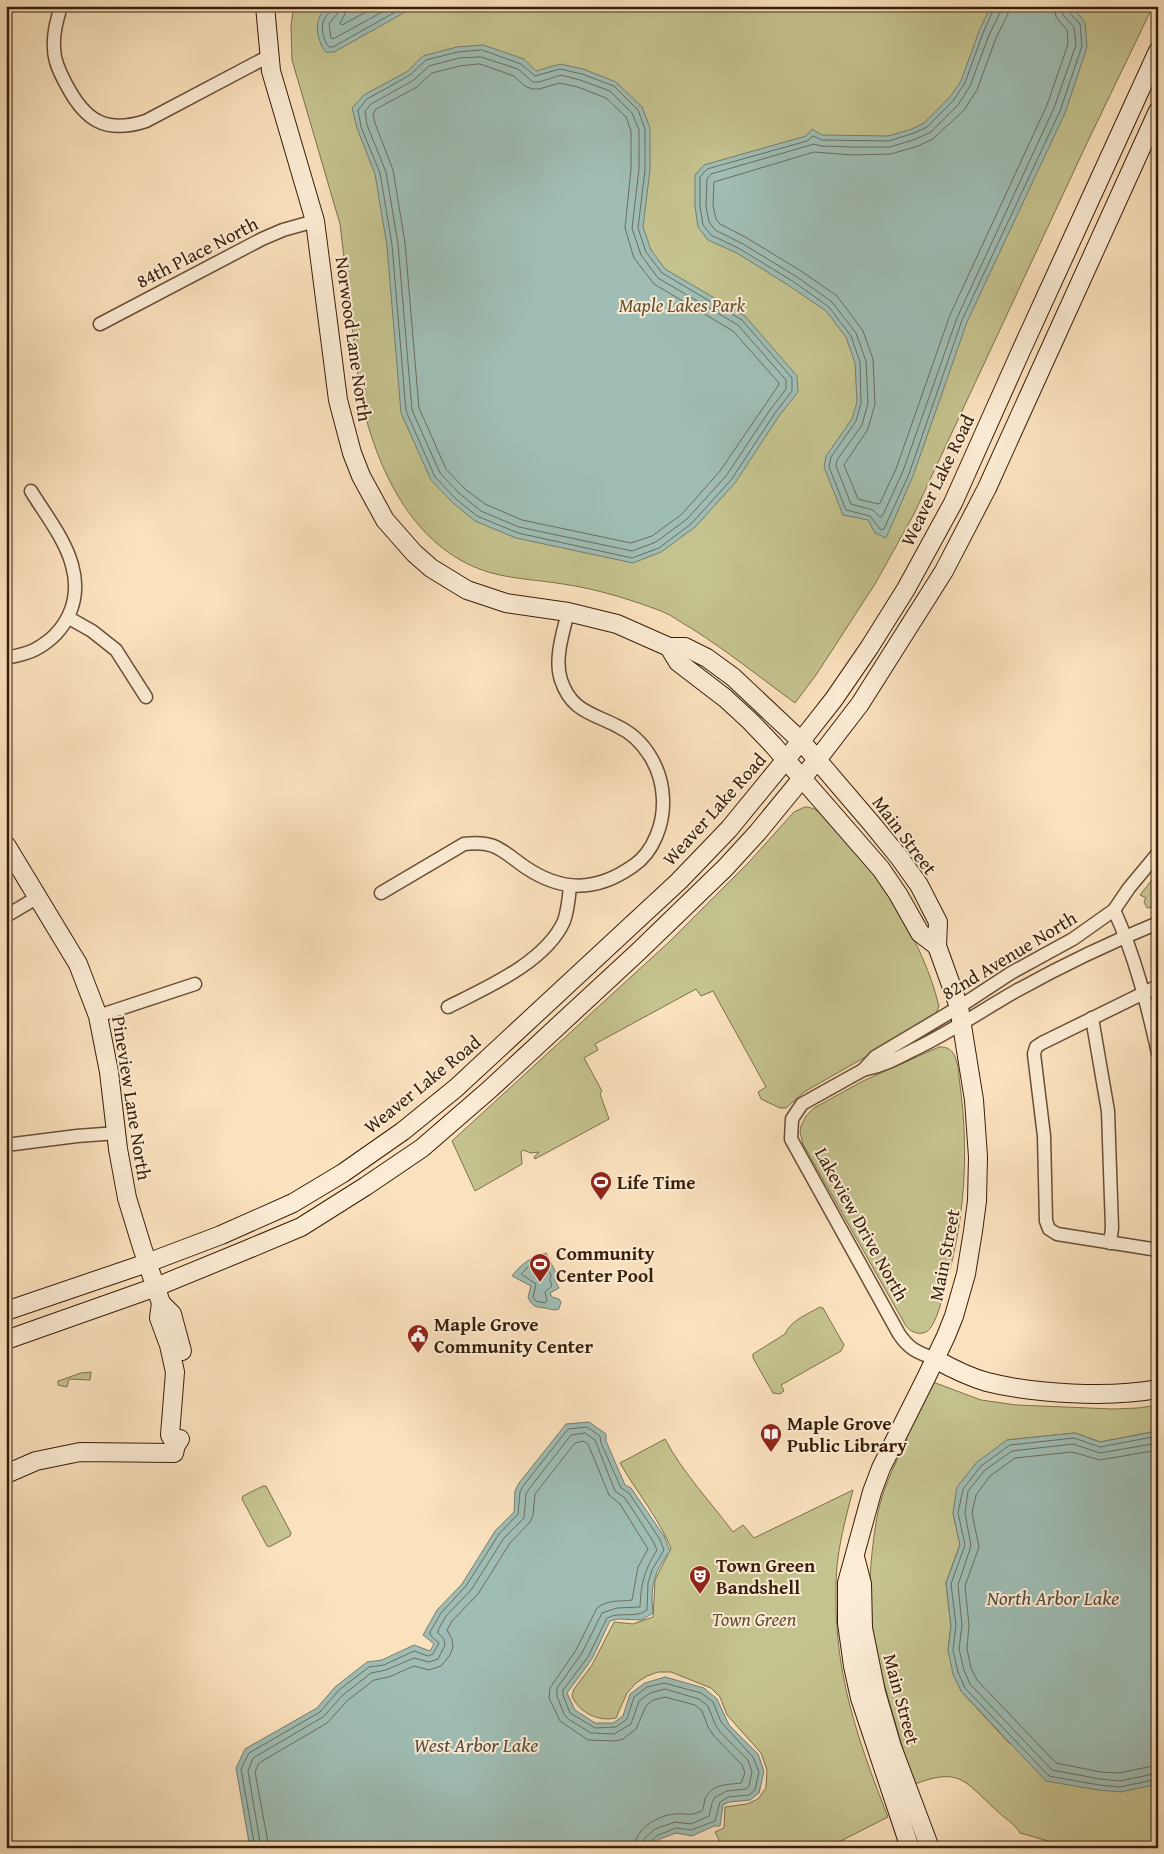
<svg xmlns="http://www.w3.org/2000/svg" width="1164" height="1854" font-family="'Gentium Book Plus',serif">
<rect width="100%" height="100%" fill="#fbe2be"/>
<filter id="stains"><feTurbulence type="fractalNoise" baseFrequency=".004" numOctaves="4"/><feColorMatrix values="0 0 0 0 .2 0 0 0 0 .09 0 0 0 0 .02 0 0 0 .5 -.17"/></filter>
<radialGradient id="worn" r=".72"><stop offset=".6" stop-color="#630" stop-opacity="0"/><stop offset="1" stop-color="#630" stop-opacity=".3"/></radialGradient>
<g fill="#c4c28e" stroke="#7e704b">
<path d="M295 6H1153L1087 143 914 514 875 584 816 675 795 703C761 678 727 651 691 628 681 623 672 615 661 611 629 599 597 589 563 584 538 580 512 579 488 572 411 548 375 465 360 393L340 224 292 60 291 26 293 10Z"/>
<path d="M805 807C820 807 830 823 840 834 884 883 923 942 939 1006L935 1016 904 1035 804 1092 786 1108H780L761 1099 758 1092 766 1087 713 991 701 996 696 989 595 1044 598 1050 584 1058 602 1091 600 1094 609 1119 535 1159 534 1157 539 1152 531 1153 523 1150 521 1152 522 1164 475 1191 452 1141 669 942 749 862 794 812Z"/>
<polygon points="1158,872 1158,911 1155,912 1154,907 1147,908 1144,902 1146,898 1140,895"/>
<path d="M939 1047C959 1045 958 1071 960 1085 969 1152 965 1219 946 1284 942 1298 939 1315 931 1327 925 1337 912 1334 906 1326L803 1144 800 1132 801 1126 806 1116 814 1108 863 1081Z"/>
<path d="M820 1307 823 1308 844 1345 841 1351 781 1385 784 1391 780 1394 773 1393 753 1358V1354L785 1334C791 1320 808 1314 820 1307Z"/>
<polygon points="91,1372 90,1380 69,1379 67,1387 58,1385 58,1381 61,1380 81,1373"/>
<path d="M933 1382 981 1400 1016 1405 1113 1409 1138 1408 1158 1405V1431L1152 1432 1100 1442 1075 1433 1007 1440 953 1513 960 1544 946 1583 951 1626 948 1650 961 1691 1009 1743 1158 1784V1848L1062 1845 1020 1833C1014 1823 1004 1818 995 1809 964 1781 960 1767 915 1784 908 1775 901 1761 903 1749L878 1663 868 1616C875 1605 869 1590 870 1578 871 1560 873 1541 876 1523 880 1494 894 1466 907 1439L905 1433Z"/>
<path d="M665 1439C683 1473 710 1501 733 1532L743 1525 754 1538 853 1490C847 1513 841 1535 838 1558 836 1570 836 1583 836 1596 835 1675 859 1744 888 1817L827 1848H723L715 1832 724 1828 725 1807 747 1804 758 1799 766 1788 767 1770 761 1753 727 1715 720 1697 711 1688 671 1672H658L647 1676 636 1683 627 1693 616 1718C599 1722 579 1713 572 1696L574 1689 592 1665 614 1622 633 1624 653 1617 655 1580 671 1548C659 1519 636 1491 620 1463Z"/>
<polygon points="263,1486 266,1486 291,1533 290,1536 269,1547 267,1546 242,1499 243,1496"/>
</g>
<g fill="#9fbdb4" stroke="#757d6f">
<path d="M328 6H416L334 52H326C319 45 314 26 320 16 322 12 326 9 328 6Z"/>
<polygon points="991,6 1071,6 1085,22 1087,47 1065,113 967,322 913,476 886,538 875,533 868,520 843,515 824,467 826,456 852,419 857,402 855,363 846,337 826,311 791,287 737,253 708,240 698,227 695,206 695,175 704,165 806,136 812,129 822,135 888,136 912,129 924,123 950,97 961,81 979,31"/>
<polygon points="483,45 524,59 536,71 560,64 583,69 616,82 642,107 650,128 650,170 643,227 651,250 665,269 745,316 797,376 798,392 779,416 735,483 695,527 661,552 633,563 516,538 475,521 453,503 431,480 401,413 387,246 375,174 357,128 352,108 364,95 408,71 423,56 457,47"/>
<path d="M546 1253 558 1277 554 1279 559 1288 550 1293 552 1297 559 1299 561 1302 559 1309C553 1311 551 1309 545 1308 536 1307 532 1307 528 1297L531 1286 512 1276C521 1264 531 1257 546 1253Z"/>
<path d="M589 1422 606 1434V1441L625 1485 631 1488 664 1536 670 1551C654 1572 650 1586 653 1613L642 1620 618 1619 610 1621 592 1659 567 1693 575 1710 595 1723H613L623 1716 630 1694 645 1683 665 1677 704 1688 717 1699 729 1725 758 1754 764 1771 759 1793 750 1800 729 1802 723 1805 720 1826H714L692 1836 676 1833 660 1839 651 1848H250L236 1768 245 1749 317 1708 335 1687 367 1662 382 1660 414 1645 430 1651 434 1644 423 1635 437 1610 462 1584 495 1531 514 1512 515 1491 519 1483 566 1424Z"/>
<polygon points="1158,1431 1158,1784 1121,1792 1098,1790 1046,1781 961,1691 953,1674 948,1650 951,1626 946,1583 960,1545 953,1513 957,1487 977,1462 1007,1440 1075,1433 1100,1442"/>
</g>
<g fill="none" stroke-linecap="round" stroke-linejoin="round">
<g stroke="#6b6d5e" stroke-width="1">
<path d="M332 6C332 13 326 14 324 20 320 27 324 42 329 47H333L406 6"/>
<polyline points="339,6 337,14 329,24 331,38 333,39 393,6"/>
<polyline points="346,6 345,14 340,23 342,25 377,6"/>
<polyline points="995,6 983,33 965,83 953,101 927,127 914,133 889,141 822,140 813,136 807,141 707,169 700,177 700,206 703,225 711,235 740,249 794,282 829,307 851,336 860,362 861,403 856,421 831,457 829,467 846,510 870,516 881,530 884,529 909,474 962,320 1060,111 1082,46 1080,24 1068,11 1067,6"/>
<polyline points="1001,6 1001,11 989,35 970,86 958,105 931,132 916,139 890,147 852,147 821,146 814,144 711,174 707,179 706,206 709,222 715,230 743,244 797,277 832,302 856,333 866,361 868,403 862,425 837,460 836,466 851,504 873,510 880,517 883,515 903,471 957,318 1054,108 1076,45 1074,27 1063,15 1061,6"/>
<polyline points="1009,6 1008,14 996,38 977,90 964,110 933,139 918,146 891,154 852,155 814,152 714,182 713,205 716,219 720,224 747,238 801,271 837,296 863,331 873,359 875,404 868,429 844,465 858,499 878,504 880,503 896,469 950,315 1047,105 1068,44 1067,30 1056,17 1054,6"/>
<polygon points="482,50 521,64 535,76 560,69 582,74 614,86 638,110 645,129 645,170 638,228 646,252 662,273 742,320 792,378 792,391 775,413 731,480 691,524 659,548 632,558 518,533 477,516 456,499 435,477 406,411 392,245 380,173 361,127 358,110 367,99 410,75 426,60 458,52"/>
<polygon points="481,57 518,69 533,82 539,82 561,75 580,80 610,91 632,113 639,130 639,169 632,228 641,255 658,278 738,325 786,380 786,389 770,410 726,476 687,519 656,542 632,551 519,527 481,511 460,494 440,473 412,410 398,244 386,172 367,125 365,111 371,104 414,80 429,66 459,58"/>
<polygon points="480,64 514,76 525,86 532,89 539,89 560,83 578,87 606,98 626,117 631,131 631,169 625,228 634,258 654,284 733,331 779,383 778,386 720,471 682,514 652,536 631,543 522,520 485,504 465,489 446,469 419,408 405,243 393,170 375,123 373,114 376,109 417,87 432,73 460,66"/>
<polygon points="542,1260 551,1275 550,1280 552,1286 545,1292 547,1301 545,1303 536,1301 533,1297 536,1284 521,1274 528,1267"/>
<polyline points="1158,1436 1100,1447 1074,1438 1010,1445 981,1466 963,1489 958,1513 965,1545 951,1584 956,1625 953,1650 958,1672 965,1688 1049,1776 1099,1785 1120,1787 1158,1779"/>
<polyline points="1158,1443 1100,1453 1073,1444 1012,1451 985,1470 968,1491 965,1513 971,1546 958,1585 962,1625 959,1649 964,1670 970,1684 1052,1770 1100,1779 1120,1781 1158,1773"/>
<polyline points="1158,1450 1100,1460 1072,1452 1015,1458 990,1476 976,1495 972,1513 979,1547 965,1586 969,1625 967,1649 971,1668 977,1680 1056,1763 1101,1772 1119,1773 1158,1765"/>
<path d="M255 1848 241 1769 249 1753 320 1712 339 1690 369 1667 384 1665 414 1651 428 1656 433 1654 439 1643 430 1635V1632L441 1613 466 1586 499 1534 518 1514 520 1492 523 1486 568 1429 587 1427 600 1436 601 1443 621 1488 629 1493 659 1538 664 1550 652 1570 648 1583 647 1610C635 1619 620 1611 607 1618L588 1657 563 1690V1695L570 1713 595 1728 616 1727 627 1719 634 1697 647 1687 664 1683 701 1693 713 1702 721 1722 753 1757 759 1772 755 1790 749 1795 728 1797 720 1802 715 1821 691 1830 676 1828 658 1835 649 1843 648 1848"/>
<path d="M261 1848 248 1771 253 1758 323 1717 343 1695 371 1673 386 1670 414 1658 429 1662 438 1659 445 1645 444 1639 438 1633V1630L446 1616 471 1590 504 1538 524 1518 526 1494 529 1489 571 1435 585 1433 595 1440 615 1491 625 1498 653 1541 657 1550C644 1571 641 1583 640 1607L617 1608 602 1613 582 1653 557 1688V1696L564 1714 568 1719 591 1733 614 1734 631 1724 639 1701 650 1693 665 1689 699 1699 708 1706 715 1724 720 1732 748 1760 752 1772 749 1786 746 1789 727 1791 715 1797 712 1803 709 1816 691 1824 675 1822 655 1829 644 1839 642 1848"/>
<path d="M269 1848 255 1772 259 1763 327 1723 348 1700 374 1680 389 1677 414 1666 429 1670 441 1666 450 1655 453 1647 452 1639 447 1630 452 1621 478 1594 510 1543 530 1522 533 1515 535 1494 575 1443 583 1441 588 1444 609 1495 620 1504 648 1549 638 1567 632 1600C620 1602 608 1599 597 1608L576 1650 550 1688 549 1698 560 1721 588 1740 615 1741 623 1739 636 1729 646 1706 653 1700 665 1697 695 1705 702 1711 708 1727 714 1736 742 1765 745 1773 741 1783C728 1785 712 1783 705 1799 704 1803 704 1807 702 1811 687 1817 689 1813 675 1814 658 1815 635 1829 634 1848"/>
</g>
<g stroke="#684e36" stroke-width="15">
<g id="street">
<path d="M61 6C57 20 53 33 54 48 54 61 60 73 66 84 85 121 106 134 146 121L269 56"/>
<polyline points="100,324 262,239 283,230 315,221"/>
<polyline points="69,618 92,631 116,650 146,697"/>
<path d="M6 658C16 656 27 654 36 649 67 632 82 600 72 565 65 539 45 514 31 491"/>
<path d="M1158 853 1129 888 1114 910 1073 939 1011 973 959 1007 875 1057 863 1070C882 1066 896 1059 913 1050 949 1033 981 1011 1016 991 1061 966 1109 943 1158 923"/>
<path d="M381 893 464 844C495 840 501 850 525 867 562 892 596 892 633 866 654 852 664 823 663 799 662 769 645 739 617 726 592 713 571 711 561 680 554 659 563 633 568 612"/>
<path d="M1114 910C1135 956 1147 1004 1158 1053"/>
<polyline points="6,916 38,897"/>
<polyline points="1158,986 1042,1043 1036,1047 1034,1054 1044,1136 1046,1221 1049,1229 1057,1234 1158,1250"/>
<path d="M448 1007C486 988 546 962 564 921 568 910 569 897 570 886"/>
<polyline points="98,1016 195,984"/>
<polyline points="1092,1018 1108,1111 1112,1228 1110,1243"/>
<path d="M863 1070 802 1104 792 1119 791 1139 899 1334C910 1350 917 1352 935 1359"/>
<polyline points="6,1145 77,1136 117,1133"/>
</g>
</g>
<g stroke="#371d08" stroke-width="20">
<g id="secondary">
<polyline points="265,6 271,71 315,221 338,400 352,453 361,476 385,520 414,553 431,568 467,590 506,603 568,612 617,624 669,647 685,647 707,658 733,677 801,741 872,824 899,857 919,885 938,922 937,946 959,1007 974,1100 978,1157 977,1201 973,1231 966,1274 954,1316 946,1336 926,1378 881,1468 872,1492 847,1583 847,1623 853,1666 860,1698 910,1848"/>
<polyline points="669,647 678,662 725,698 750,721 773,745 881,869 898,894 920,933 937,946"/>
<polyline points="6,845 78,964 98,1016 109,1072 118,1149 127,1198 142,1247 161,1303 159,1318 169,1345 175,1372 170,1435 176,1445"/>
<polyline points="161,1303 172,1314 182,1351"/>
<polyline points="6,1311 147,1263 221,1235 293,1203 343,1173 403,1131 456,1088 679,881 729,829 801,741 834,699 869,648 906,589 953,503 1020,353 1158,51"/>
<polyline points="6,1340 156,1287 246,1250 301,1227 366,1186 422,1148 489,1090 638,952 725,868 758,832 817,760 860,704 944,571 987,488 1158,111"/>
<path d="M935 1359C951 1368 969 1377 987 1382 1034 1394 1110 1398 1158 1389"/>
<polyline points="6,1474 36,1461 80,1452 174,1453 176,1445 180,1439"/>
<polyline points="855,1557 862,1584 863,1628 876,1692 892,1747 930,1848"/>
</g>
</g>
<use href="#street" stroke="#fcecd5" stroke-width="12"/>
<use href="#secondary" stroke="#fcecd5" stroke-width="18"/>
</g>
<defs>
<g id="stadium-pin" transform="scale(1.125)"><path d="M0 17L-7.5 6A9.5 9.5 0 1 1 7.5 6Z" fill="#8f2418" stroke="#fcecd5"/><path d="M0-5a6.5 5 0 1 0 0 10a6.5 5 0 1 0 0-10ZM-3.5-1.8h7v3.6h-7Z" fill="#fff"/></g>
<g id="civic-pin" transform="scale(1.125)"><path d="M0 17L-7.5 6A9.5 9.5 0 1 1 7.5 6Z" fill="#8f2418" stroke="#fcecd5"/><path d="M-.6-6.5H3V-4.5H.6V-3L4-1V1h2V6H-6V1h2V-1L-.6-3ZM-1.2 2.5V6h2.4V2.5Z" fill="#fff"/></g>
<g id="library-pin" transform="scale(1.125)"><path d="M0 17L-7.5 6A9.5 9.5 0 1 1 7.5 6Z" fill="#8f2418" stroke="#fcecd5"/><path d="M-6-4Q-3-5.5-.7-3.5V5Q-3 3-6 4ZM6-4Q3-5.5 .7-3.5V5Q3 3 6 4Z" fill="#fff"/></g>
<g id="theatre-pin" transform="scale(1.125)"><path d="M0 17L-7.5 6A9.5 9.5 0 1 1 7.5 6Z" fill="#8f2418" stroke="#fcecd5"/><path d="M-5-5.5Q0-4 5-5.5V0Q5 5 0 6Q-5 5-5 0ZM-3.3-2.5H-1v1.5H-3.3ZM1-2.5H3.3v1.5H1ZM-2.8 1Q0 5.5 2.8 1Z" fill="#fff"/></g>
</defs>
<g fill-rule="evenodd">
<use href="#stadium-pin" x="601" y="1182"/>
<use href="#stadium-pin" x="540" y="1264"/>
<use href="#civic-pin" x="418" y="1335"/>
<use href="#library-pin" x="771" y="1434"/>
<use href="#theatre-pin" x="700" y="1576"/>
</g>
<g text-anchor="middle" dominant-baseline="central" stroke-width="4" stroke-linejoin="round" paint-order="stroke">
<g font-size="19" fill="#371d08" stroke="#fcecd5">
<text transform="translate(197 252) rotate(-27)">84th Place North</text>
<text transform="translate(354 339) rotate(82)">Norwood Lane North</text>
<text transform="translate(937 480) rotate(-64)">Weaver Lake Road</text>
<text transform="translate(714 809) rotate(-48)">Weaver Lake Road</text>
<text transform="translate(905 835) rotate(53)">Main Street</text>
<text transform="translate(1009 955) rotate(-31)">82nd Avenue North</text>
<text transform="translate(422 1084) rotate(-39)">Weaver Lake Road</text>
<text transform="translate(132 1098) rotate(81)">Pineview Lane North</text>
<text transform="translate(862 1224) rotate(61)">Lakeview Drive North</text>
<text transform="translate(944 1255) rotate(-79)">Main Street</text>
<text transform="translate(902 1699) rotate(75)">Main Street</text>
</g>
<g font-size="19" font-style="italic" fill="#614f30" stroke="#fcecd5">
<text x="682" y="305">Maple Lakes Park</text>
<text x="754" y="1619">Town Green</text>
</g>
<g font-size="19" font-weight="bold" fill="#371d08" stroke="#fcecd5" text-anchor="start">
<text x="617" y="1182">Life Time</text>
<text x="556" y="1253">Community<tspan x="556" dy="22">Center Pool</tspan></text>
<text x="434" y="1324">Maple Grove<tspan x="434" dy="22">Community Center</tspan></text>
<text x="787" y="1423">Maple Grove<tspan x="787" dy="22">Public Library</tspan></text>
<text x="716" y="1565">Town Green<tspan x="716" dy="22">Bandshell</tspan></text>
</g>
<g font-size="20" font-style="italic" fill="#564d3c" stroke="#fcecd5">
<text x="1053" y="1597">North Arbor Lake</text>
<text x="476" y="1744">West Arbor Lake</text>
</g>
</g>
<rect width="1164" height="1854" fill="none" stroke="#fbe2be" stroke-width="25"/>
<rect x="8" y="8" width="1149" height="1839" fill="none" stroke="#371d08" stroke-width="2.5"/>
<rect x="12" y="12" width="1139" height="1829" fill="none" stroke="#371d08"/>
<rect width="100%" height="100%" filter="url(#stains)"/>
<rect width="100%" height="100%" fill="url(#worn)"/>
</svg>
